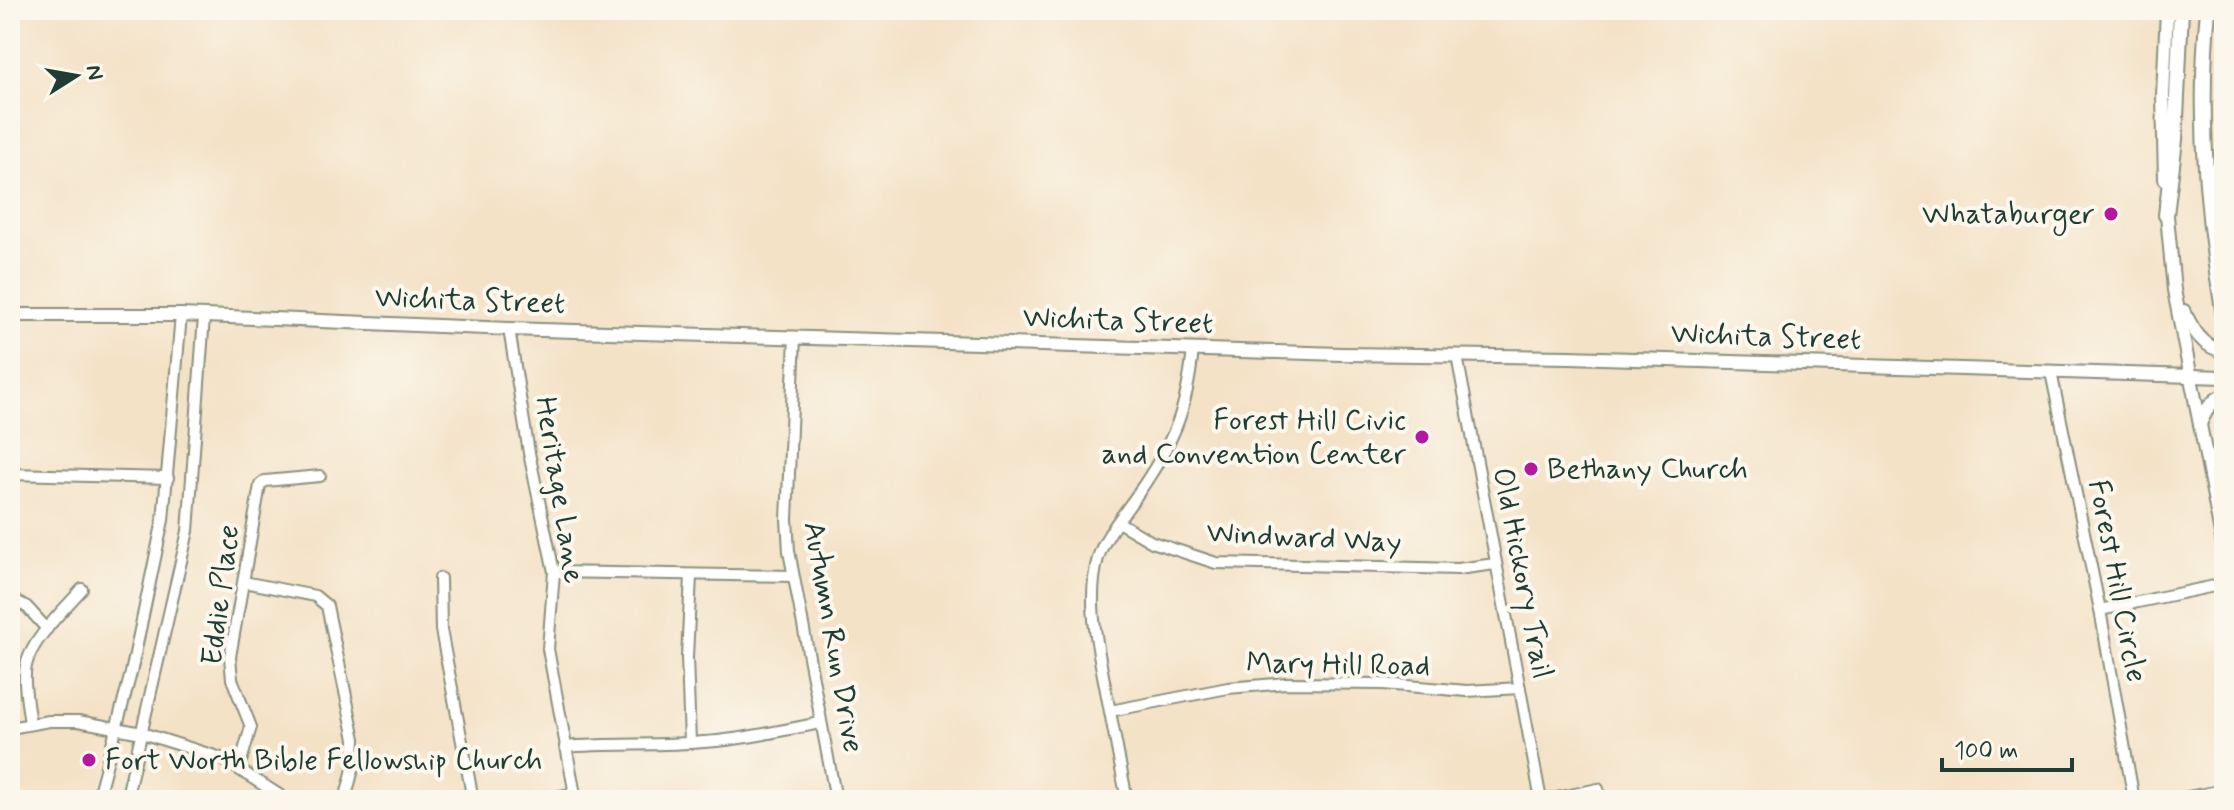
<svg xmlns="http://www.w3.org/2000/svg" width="2234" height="810" font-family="Mynerve,sans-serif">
<rect width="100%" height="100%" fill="#fbf7ec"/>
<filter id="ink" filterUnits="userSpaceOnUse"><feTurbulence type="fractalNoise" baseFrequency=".0125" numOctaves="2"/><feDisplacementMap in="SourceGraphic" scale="16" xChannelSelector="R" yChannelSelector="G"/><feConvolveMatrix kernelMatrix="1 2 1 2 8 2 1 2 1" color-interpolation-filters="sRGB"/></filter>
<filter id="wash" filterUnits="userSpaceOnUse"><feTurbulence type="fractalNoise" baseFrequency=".006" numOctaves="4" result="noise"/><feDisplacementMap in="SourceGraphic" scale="32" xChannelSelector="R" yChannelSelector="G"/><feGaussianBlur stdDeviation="1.8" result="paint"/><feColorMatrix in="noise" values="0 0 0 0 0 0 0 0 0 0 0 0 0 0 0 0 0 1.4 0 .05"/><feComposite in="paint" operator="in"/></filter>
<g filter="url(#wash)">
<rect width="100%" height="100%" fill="#f4e2c7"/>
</g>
<g filter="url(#ink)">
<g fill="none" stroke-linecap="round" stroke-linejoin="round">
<g stroke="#8a907e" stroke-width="14">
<g id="minor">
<polyline points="509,329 529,453 554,572 548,649 576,800"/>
<polyline points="795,337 787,519 789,551 836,800"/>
<polyline points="1457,356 1541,800"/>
<polyline points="2051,372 2100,610 2134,800"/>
<polyline points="10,474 168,478"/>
<polyline points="1118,522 1152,542 1216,563 1458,569 1495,564"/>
<polyline points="554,572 793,576"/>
<polyline points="440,578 441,630 473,800"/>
<polyline points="244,582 315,596 327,606 355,739 353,769 345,800"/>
<polyline points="10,598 27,607 47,629"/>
<polyline points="2100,610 2224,584"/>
<polyline points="1110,711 1228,688 1286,683 1383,684 1467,691 1520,688"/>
<path d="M30 724C28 708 24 689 25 673 26 644 64 610 82 589"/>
<polyline points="10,728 49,721 78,721 142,733 221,758 287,800"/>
<polyline points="690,743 687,657 691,576"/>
<path d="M565 747C611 743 658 746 704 742 743 740 782 730 821 723"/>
<polyline points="239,768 251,727 232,679 230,657 260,485 265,481 320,476"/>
<polyline points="97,800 131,673 163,520 181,315"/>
<polyline points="126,800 188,531 204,317"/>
<polyline points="541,800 574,793"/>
<path d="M1127 800C1120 764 1113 728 1106 691 1098 648 1086 601 1098 558 1105 535 1124 514 1137 495 1173 443 1187 412 1193 349"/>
<polyline points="1547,800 1598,789"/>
<polyline points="2172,800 2224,790"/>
</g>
</g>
<g stroke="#8a907e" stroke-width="16">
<g id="major">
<polyline points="2165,179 2163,95 2167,10"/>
<polyline points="2166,205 2174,290 2224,549"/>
<path d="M2184 311C2192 329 2203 348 2224 351"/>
<polyline points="10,315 181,315 509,329 1341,354 1569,357 2224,377"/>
<path d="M2200 424C2206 411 2210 401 2224 395"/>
</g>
</g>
<g stroke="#8a907e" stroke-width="18">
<g id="highway">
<path d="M2208 10C2198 112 2206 215 2224 315"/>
<polyline points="2166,215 2175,140 2181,10"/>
</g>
</g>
<use href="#minor" stroke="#fff" stroke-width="10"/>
<use href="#major" stroke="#fff" stroke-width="12"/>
<use href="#highway" stroke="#fff" stroke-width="14"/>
</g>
</g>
<g fill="#b5179e" stroke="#fbf7ec" stroke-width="3">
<circle cx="2111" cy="214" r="8"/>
<circle cx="1422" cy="437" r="8"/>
<circle cx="1531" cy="469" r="8"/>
<circle cx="89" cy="760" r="8"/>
</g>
<g text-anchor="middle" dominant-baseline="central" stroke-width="8" stroke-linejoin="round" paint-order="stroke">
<g font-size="30" fill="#1f3d34" stroke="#fbf7ec" text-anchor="end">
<text x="2095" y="214">Whataburger</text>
<text x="1406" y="420">Forest Hill Civic<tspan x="1406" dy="34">and Convention Center</tspan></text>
<text x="1547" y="469" text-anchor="start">Bethany Church</text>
<text x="105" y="760" text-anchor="start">Fort Worth Bible Fellowship Church</text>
</g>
<g font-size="30" fill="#1f3d34" stroke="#fbf7ec">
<text transform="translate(470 301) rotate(2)">Wichita Street</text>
<text transform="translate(1118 321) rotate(2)">Wichita Street</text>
<text transform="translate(1766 337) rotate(2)">Wichita Street</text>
<text transform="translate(559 490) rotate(81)">Heritage Lane</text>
<text transform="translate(1304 538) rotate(3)">Windward Way</text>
<text transform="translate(1522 573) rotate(79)">Old Hickory Trail</text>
<text transform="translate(2117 581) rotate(79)">Forest Hill Circle</text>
<text transform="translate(221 595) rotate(-83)">Eddie Place</text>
<text transform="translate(833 637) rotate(80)">Autumn Run Drive</text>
<text transform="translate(1338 665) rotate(1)">Mary Hill Road</text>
</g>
</g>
<rect width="2234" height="810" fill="none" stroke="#fbf7ec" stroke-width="40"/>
<g transform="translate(76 76) rotate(79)" stroke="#fbf7ec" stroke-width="6" paint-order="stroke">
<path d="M0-6L14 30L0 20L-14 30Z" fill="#1f3d34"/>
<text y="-12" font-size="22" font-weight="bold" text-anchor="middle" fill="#1f3d34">N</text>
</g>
<path d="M1942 758v12h130v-12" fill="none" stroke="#1f3d34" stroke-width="4"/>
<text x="1954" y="758" font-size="24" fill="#1f3d34" stroke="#fbf7ec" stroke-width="6" paint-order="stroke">100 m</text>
</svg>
